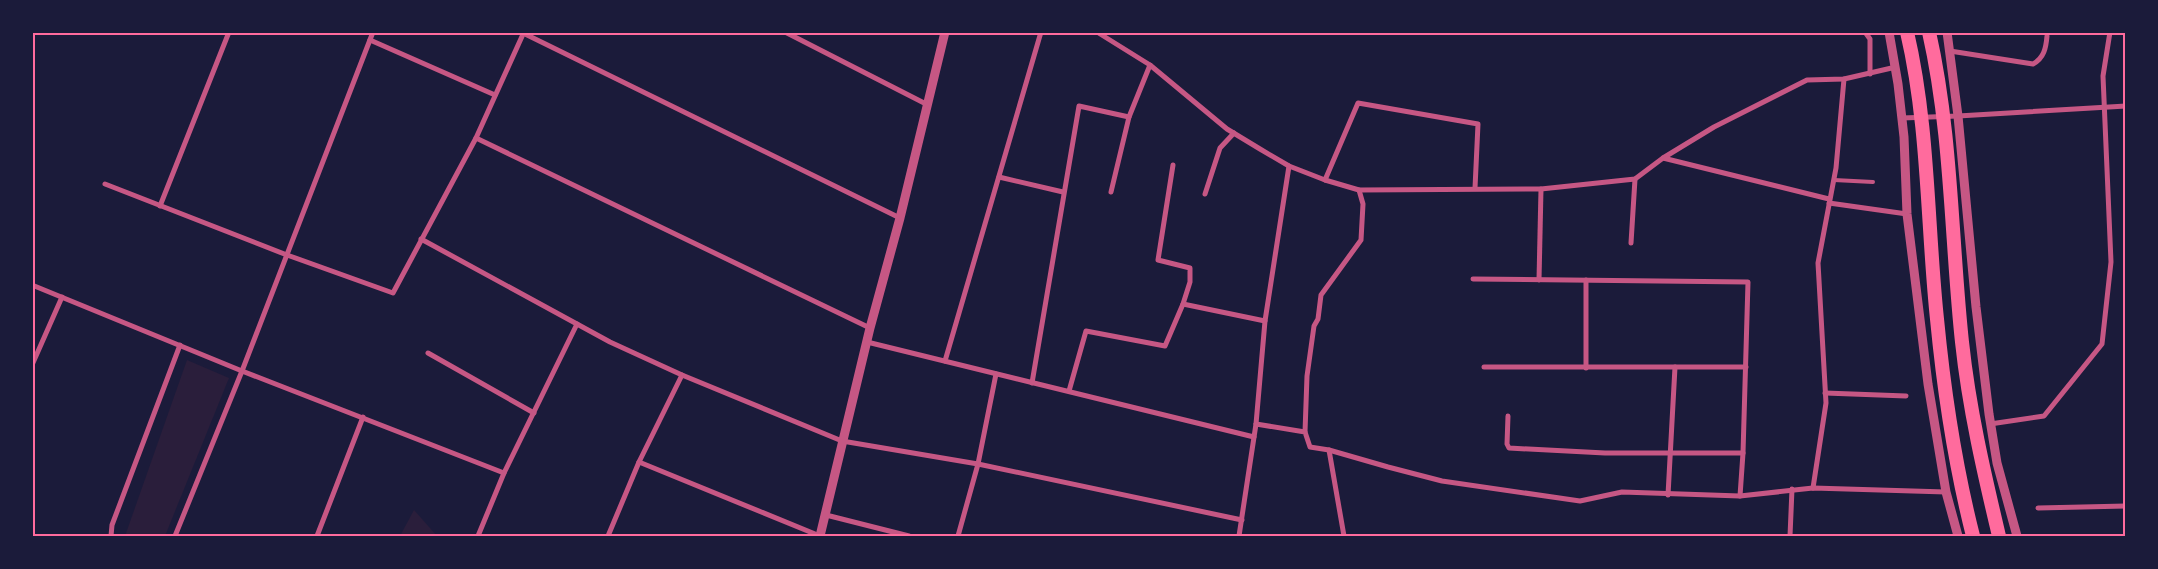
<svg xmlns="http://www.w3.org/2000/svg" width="2158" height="569" font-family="Rubik,sans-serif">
<rect width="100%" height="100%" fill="#1b1b3a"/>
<g fill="#2a1e3b">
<polygon points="187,360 229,378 165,536 125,536"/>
<polygon points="414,510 437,536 400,536"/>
</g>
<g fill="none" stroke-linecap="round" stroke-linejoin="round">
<polyline stroke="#c65784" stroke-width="4" points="1834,180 1873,182"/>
<g stroke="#c65784" stroke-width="5">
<polyline points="785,32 928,105"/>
<polyline points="1097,32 1150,65 1227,129 1260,149 1289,166 1325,180 1359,190 1541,189 1635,179 1663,158 1714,127 1807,80 1844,79 1896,67"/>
<polyline points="1865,32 1870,39 1870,74"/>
<polyline points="523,33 900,218"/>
<polyline points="370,40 495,95"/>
<path d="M1950 51 2033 64C2044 58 2046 48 2047 36"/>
<polyline points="1902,118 1958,116 2126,106"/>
<polyline points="476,138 870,328"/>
<polyline points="1663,158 1829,199"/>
<polyline points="999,177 1063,192"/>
<polyline points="1325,180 1358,103 1478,124 1475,188"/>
<polyline points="105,184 287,255 393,293 476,138 524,32"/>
<polyline points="1111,192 1129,117 1150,65"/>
<polyline points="1205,194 1220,148 1234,133"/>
<polyline points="1829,203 1907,214"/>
<polyline points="160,206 229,32"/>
<polyline points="421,239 610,342 682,375 842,441 978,464 1242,520"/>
<polyline points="1631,243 1635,179"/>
<polyline points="1473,279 1748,282 1743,453 1740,496"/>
<polyline points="1539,280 1541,189"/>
<polyline points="1586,280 1586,368"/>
<polyline points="32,285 242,371 504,473"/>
<polyline points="1183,304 1265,321"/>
<polyline points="867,342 1254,437"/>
<polyline points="428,353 534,413"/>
<polyline points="945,361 1041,32"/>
<polyline points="32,365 62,297"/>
<polyline points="1484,367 1746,367"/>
<polyline points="1032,383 1079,106 1129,117"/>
<polyline points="1069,391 1086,331 1165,346 1183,304 1190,282 1190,268 1158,260 1173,165"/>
<polyline points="1825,393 1906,396"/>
<polyline points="1508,416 1507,444 1509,448 1605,453 1743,453"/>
<polyline points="1256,424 1305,432 1310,447 1329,450 1388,467 1442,481 1580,501 1622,492 1740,496 1813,488 1946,492"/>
<polyline points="1990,424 2044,416 2102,344 2111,262 2103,76 2110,32"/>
<polyline points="1305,432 1307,376 1314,326 1318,319 1321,295 1361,240 1363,204 1359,190"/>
<polyline points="1329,450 1344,536"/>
<polyline points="639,462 820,536"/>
<polyline points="1813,488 1826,403 1818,263 1836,168 1844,79"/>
<polyline points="1668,495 1675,367"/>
<polyline points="2038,508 2126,506"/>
<polyline points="826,515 909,536"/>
<polyline points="111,536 112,525 180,345"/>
<polyline points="175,536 242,371 373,32"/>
<polyline points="317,536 363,417"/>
<polyline points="478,536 504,473 577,324"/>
<polyline points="608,536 639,462 682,375"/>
<polyline points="958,536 978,464 996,374"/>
<polyline points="1239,536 1256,424 1265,321 1289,166"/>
<polyline points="1790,536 1792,489"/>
</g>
<g stroke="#c65784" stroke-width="9">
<polyline points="1889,32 1898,84 1904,137 1907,214 1928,384 1946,492 1958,536"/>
<polyline points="1947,32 1958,116 1976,307 1989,414 1997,463 2017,536"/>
<polyline points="820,536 870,328 900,218 945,32"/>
</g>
<g stroke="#ff6b9d" stroke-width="14">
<path d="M1907 32C1929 126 1927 224 1937 319 1944 392 1955 465 1973 536"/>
<path d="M1929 32C1952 134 1951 239 1962 342 1969 408 1984 473 1999 536"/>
</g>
</g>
<rect width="2158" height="569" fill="none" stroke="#1b1b3a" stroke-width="68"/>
<rect x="34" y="34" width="2090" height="501" fill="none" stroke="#ff6b9d" stroke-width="2"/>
</svg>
